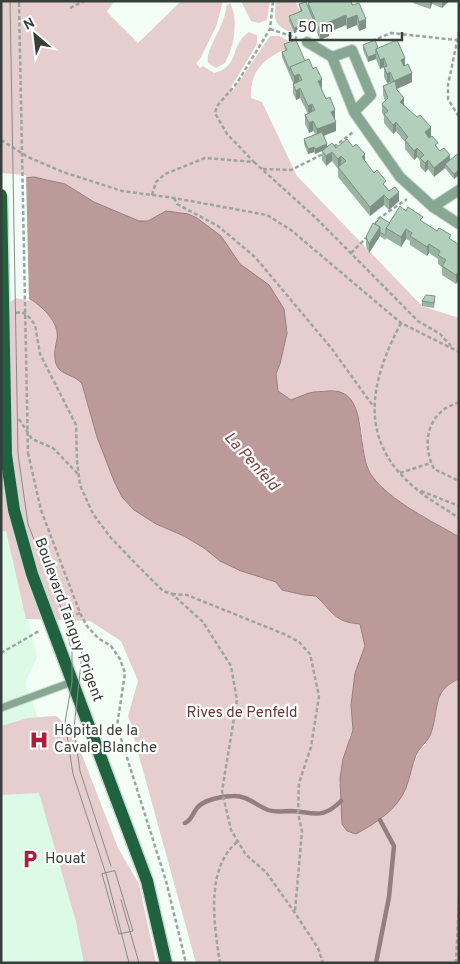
<svg xmlns="http://www.w3.org/2000/svg" width="460" height="964" font-family="Overpass,sans-serif">
<rect width="100%" height="100%" fill="#f2fef6"/>
<polygon fill="#ddfae7" points="6,530 37,657 25,684 38,717 56,716 72,729 145,963 1,963 1,531"/>
<g fill="#e7cece">
<path d="M1 1H114L107 12 138 43 181 1H223L216 27 200 59 196 63 200 68 203 66 214 73C241 66 229 45 249 32L257 35V44L230 89 233 91 270 36H280L295 45C270 55 249 67 251 98L262 102 297 176 422 306 459 318V537C436 523 381 495 369 472 360 455 365 432 359 420 353 409 342 399 335 390L311 392 291 400 278 391 276 374 280 364 287 333 284 309 254 276 240 264 221 236 197 218 166 211 148 221H139L94 202 65 184 46 179 1 175Z"/>
<polygon points="241,1 270,1 267,20 259,23 251,21"/>
<path d="M276 1H295L302 16 289 21 294 33C275 27 273 21 276 1Z"/>
<path d="M230 3C239 19 234 48 225 63L216 68 208 63C205 48 226 26 226 6Z"/>
<path d="M27 297C41 305 60 322 57 339 56 347 53 355 56 362 61 375 75 373 82 384L97 437 114 481 122 497 134 510 162 527 184 536 204 548 220 561 241 571 277 582 282 590 304 595 316 596C333 612 334 622 360 624L365 646 355 673 351 704 353 730 349 738 387 813 405 790 418 752 426 744 442 689 459 679V963H196L128 716 138 681 121 641 90 621 26 619 6 531H1V305L9 299Z"/>
<polygon points="56,716 72,729 118,848 139,884 156,963 84,963 76,922 39,793 1,795 1,726 28,718"/>
</g>
<path fill="#bd9a9a" stroke="#957f7d" d="M34 177 65 184 94 202 139 221H148L166 211 188 214 197 218 221 236 240 264 269 285 284 309 287 333 280 364 276 374 278 391 291 400C297 398 303 395 309 393 315 391 322 392 328 391 371 387 354 452 372 476 390 501 432 521 459 537V679C433 690 439 706 432 730 429 742 420 746 416 755 412 766 410 777 406 788 397 810 376 823 356 834L347 831 342 824 340 778 343 759 353 730 351 705 355 673 365 646 360 624C334 622 333 612 316 596L304 595 282 590 276 582 241 571 220 561 204 548 184 536 156 524 134 510 122 497 114 481 97 437 82 384C76 375 61 375 57 366 53 358 55 348 57 339 60 322 41 305 27 297L24 178Z"/>
<polygon fill="#f2fef6" points="1,173 26,175 29,301 16,298 1,308"/>
<g fill="none" stroke-linecap="round" stroke-linejoin="round">
<g stroke="#957f7d" stroke-width="4.5">
<path d="M185 823C192 820 192 814 197 808 203 800 222 796 233 796 246 795 256 805 268 810 276 813 284 811 291 811 314 812 322 820 341 801"/>
<polyline points="376,963 389,897 394,846 380,820"/>
</g>
<g stroke="#cdd8d0" stroke-width="9">
<polyline id="lane" points="1,708 72,682"/>
</g>
<g stroke="#cdd8d0" stroke-width="12">
<g id="street">
<polyline points="307,42 332,57"/>
<polyline points="354,112 371,95 352,50 332,57 354,112 400,177 433,207 459,224"/>
<polyline points="433,207 459,190"/>
</g>
</g>
<g stroke="#cdd8d0" stroke-width="15">
<polyline id="primary" points="6,455 14,510 32,574 147,881 166,963"/>
</g>
<g stroke="#9ba59f" stroke-width="2.5" stroke-dasharray="4 2.5" stroke-linecap="butt">
<polyline points="19,1 19,3"/>
<polyline points="70,8 84,1"/>
<polyline points="270,29 297,38"/>
<polyline points="459,32 448,85 448,99 459,117"/>
<polyline points="372,41 391,33 456,40"/>
<polyline points="1,140 28,157 63,172 122,191 174,198 267,215 291,230 401,323 459,352"/>
<polyline points="334,147 353,132"/>
<polyline points="254,162 316,218 418,321 440,334 453,348"/>
<polyline points="263,169 291,170 323,154"/>
<polyline points="152,195 156,182 165,174 205,158 254,162 227,134 215,113 217,106 237,83 270,29 273,1"/>
<polyline points="174,198 177,204 218,226 255,257 332,349 373,406"/>
<polyline points="375,225 378,219 407,199"/>
<polyline points="351,253 366,238"/>
<polyline points="16,313 22,312 29,317 35,325 40,354 76,425 77,461 80,485 93,514 111,538 137,565 163,591 172,594 203,622 231,666 237,700 222,791 231,830 246,855 266,872 295,913 318,948 323,963"/>
<path d="M401 323C370 382 357 439 415 488 428 499 444 508 459 518"/>
<path d="M459 402C453 405 446 407 442 411 424 426 425 451 434 469L459 481"/>
<polyline points="19,419 32,439 53,448 78,474"/>
<polyline points="28,453 41,510 80,613 87,626 98,638 111,646 120,659 125,673 117,726 166,881 186,963"/>
<polyline points="400,473 431,463"/>
<polyline points="421,491 459,506"/>
<polyline points="172,594 187,595 284,634 299,642 310,654 319,696 311,747 299,783 298,813 302,831 295,911"/>
<polyline points="64,619 80,613"/>
<polyline points="1,653 39,631"/>
<path d="M220 963C214 925 205 869 237 842"/>
<polyline points="456,963 459,900"/>
</g>
<use href="#lane" stroke="#87a792" stroke-width="7"/>
<use href="#street" stroke="#87a792" stroke-width="10"/>
<use href="#primary" stroke="#20613f" stroke-width="12"/>
<g stroke="#848d87" stroke-width="1">
<polyline points="10,1 18,454 28,524 61,608 72,652 72,682 65,722 73,774 107,877 129,963"/>
<polyline points="67,607 82,654 74,728 80,771 111,866"/>
<polygon points="115,871 133,931 119,934 102,874"/>
<polyline points="121,900 139,963"/>
</g>
<g stroke="#cdd8d0" stroke-width="15" stroke-linecap="butt">
<polyline id="primary-bridge" points="1,195 6,455"/>
</g>
<polyline stroke="#9ba59f" stroke-width="2.5" stroke-dasharray="4 2.5" stroke-linecap="butt" points="19,3 28,453"/>
<use href="#primary-bridge" stroke="#20613f" stroke-width="12"/>
</g>
<g fill="#99b2a2">
<polygon points="351,1 366,28 359,31 357,25 347,29 346,25 329,32 329,36 320,40 314,25 294,33 289,21 289,16 300,11 299,4 308,8 308,3"/>
<polygon points="413,1 449,1 442,8 432,4 430,9 413,3"/>
<polygon points="284,44 305,61 321,89 335,120 336,131 324,136 327,147 336,148 365,162 386,187 399,201 389,210 384,205 370,216 338,177 338,169 332,161 326,166 322,160 322,150 315,154 314,152 308,154 304,144 304,139 315,134 313,131 309,133 305,124 305,115 308,114 300,98 296,100 293,93 293,83 282,57 282,52 285,51"/>
<polygon points="363,45 378,48 405,65 412,82 397,89 404,105 431,137 438,149 450,160 459,153 459,175 454,179 445,168 434,177 428,169 425,172 420,167 420,161 417,157 414,160 405,149 405,142 396,131 393,134 384,123 384,116 382,113 382,104 385,101 383,95 383,86 391,82 390,82 387,83 384,77 384,67 380,69 376,59 368,62 363,50"/>
<polygon points="423,222 459,245 456,284 442,275 442,267 438,264 438,259 429,253 427,256 410,245 410,241 406,239 401,247 386,238 385,240 380,236 369,253 366,246 366,237 375,224"/>
<polygon points="422,301 435,301 434,308 422,306"/>
</g>
<g fill="#7d9184">
<polygon points="430,1 432,1 432,4 430,9"/>
<polygon points="442,1 448,1 448,2 442,8"/>
<polygon points="346,15 346,25 329,32 329,36 320,40 320,31 327,23"/>
<polygon points="357,15 357,25 347,29 347,19"/>
<polygon points="366,19 366,28 359,31 359,22"/>
<polygon points="314,21 314,25 294,33 294,28"/>
<polygon points="376,54 376,59 368,62 368,57"/>
<polygon points="384,58 384,67 380,69 380,60"/>
<polygon points="405,58 405,67 401,69 401,60"/>
<polygon points="390,72 390,82 387,83 387,74"/>
<polygon points="412,73 412,82 394,90 394,81"/>
<polygon points="299,74 299,83 294,85 294,76"/>
<polygon points="322,79 322,89 318,81"/>
<polygon points="300,88 300,98 296,100 296,91"/>
<polygon points="404,98 404,108 400,102"/>
<polygon points="312,104 312,114 308,115 308,106"/>
<polygon points="335,110 335,120 331,112"/>
<polygon points="313,121 313,131 309,133 309,123"/>
<polygon points="336,122 336,131 317,138 317,129"/>
<polygon points="396,122 396,131 393,134 393,125"/>
<polygon points="431,127 431,137 425,142 425,132"/>
<polygon points="327,144 327,149 315,154 315,149"/>
<polygon points="314,147 314,152 308,154 308,149"/>
<polygon points="417,148 417,157 414,160 414,151"/>
<polygon points="332,152 332,161 326,166 326,156"/>
<polygon points="365,154 365,164 362,157"/>
<polygon points="450,155 450,165 445,164 445,168 434,177 434,168"/>
<polygon points="341,156 341,166 338,169 338,159"/>
<polygon points="428,160 428,169 425,172 425,163"/>
<polygon points="459,170 459,175 454,179 454,174"/>
<polygon points="399,192 399,201 389,210 389,200"/>
<polygon points="384,195 384,205 370,216 370,207"/>
<polygon points="380,227 380,236 369,253 369,244"/>
<polygon points="406,229 406,239 401,247 401,237"/>
<polygon points="429,244 429,253 427,256 427,247"/>
<polygon points="459,271 459,280 456,284 456,275"/>
</g>
<g fill="#b2cfbc" stroke="#7d9184">
<polygon points="314,1 351,1 352,5 359,3 366,19 359,22 357,15 347,19 346,15 327,23 329,27 320,31 308,3"/>
<polygon points="306,2 314,21 294,28 289,16 302,11 299,4"/>
<polygon points="296,40 305,61 290,67 290,71 282,52 287,50 284,44"/>
<polygon points="375,40 378,48 376,49 376,54 368,57 363,45"/>
<polygon points="397,40 405,58 401,60 404,66 408,64 412,73 394,81 390,72 387,74 384,67 387,66 384,58 380,60 376,49"/>
<polygon points="309,59 313,69 316,67 322,79 318,81 326,99 330,97 335,110 331,112 336,122 317,129 313,121 309,123 305,115 315,110 312,104 308,106 300,88 296,91 293,84 302,80 299,74 294,76 290,67"/>
<polygon points="395,81 397,90 404,98 400,102 417,117 420,115 431,127 425,132 429,138 432,136 438,143 435,145 440,151 444,148 450,155 434,168 428,160 425,163 420,158 424,155 417,148 414,151 405,140 408,137 396,122 393,125 384,114 388,111 382,104 388,98 383,86"/>
<polygon points="322,132 327,144 315,149 314,147 308,149 304,139"/>
<polygon points="347,139 353,147 356,144 365,154 362,157 374,173 377,170 386,181 383,184 389,191 395,187 399,192 389,200 384,195 370,207 338,167 346,161 341,156 338,159 332,152 326,156 322,151 332,143 336,148"/>
<polygon points="459,153 459,170 454,174 445,164"/>
<polygon points="400,206 406,211 408,207 423,217 420,220 437,231 439,228 451,235 449,238 459,245 459,271 456,275 442,266 446,260 438,255 440,251 429,244 427,247 410,236 412,233 406,229 401,237 386,228"/>
<polygon points="380,217 390,223 386,228 386,233 385,235 380,232 380,227 375,224"/>
<polygon points="373,223 380,227 369,244 366,237"/>
<polygon points="426,295 435,296 434,303 422,301"/>
</g>
<defs>
<g id="hospital-bare" transform="scale(1.5)"><path d="M-5-5h3v3.5h4V-5h3V5h-3V1.5h-4V5h-3Z" fill="#b01d38" stroke="#fff" stroke-width="2.5" paint-order="stroke"/></g>
<g id="parking-bare" transform="scale(1.5)"><path d="M-3.5-5.5H1a3.5 3.5 0 0 1 0 7H-1V5.5H-3.5ZM-1-3.4V-.6H.8a1.4 1.4 0 0 0 0-2.8Z" fill="#b01d38" stroke="#fff" stroke-width="2.5" paint-order="stroke"/></g>
</defs>
<g fill-rule="evenodd">
<use href="#hospital-bare" x="39" y="740"/>
<use href="#parking-bare" x="30" y="859"/>
</g>
<g text-anchor="middle" dominant-baseline="central" stroke-width="4.5" stroke-linejoin="round" paint-order="stroke">
<g font-size="15" fill="#373f3a" stroke="#fff">
<text transform="translate(68 620) rotate(70)">Boulevard Tanguy Prigent</text>
</g>
<g font-size="15" fill="#693739" stroke="#fff">
<text x="242" y="713">Rives de Penfeld</text>
</g>
<g font-size="15" fill="#373f3a" stroke="#fff" text-anchor="start">
<text x="54" y="731">Hôpital de la<tspan x="54" dy="17">Cavale Blanche</tspan></text>
<text x="45" y="859">Houat</text>
</g>
<g font-size="16" font-style="italic" fill="#7a4648" stroke="#fff">
<text transform="translate(251 462) rotate(48)">La Penfeld</text>
</g>
</g>
<rect width="460" height="964" fill="none" stroke="#373f3a" stroke-width="5"/>
<g transform="translate(35 35) rotate(332)" stroke="#ffffff" stroke-width="4" paint-order="stroke">
<path d="M0-4L9 19L0 12L-9 19Z" fill="#373f3a"/>
<text y="-8" font-size="14" font-weight="bold" text-anchor="middle" fill="#373f3a">N</text>
</g>
<path d="M290 32v8h112v-8" fill="none" stroke="#373f3a" stroke-width="2.5"/>
<text x="298" y="32" font-size="15" fill="#373f3a" stroke="#ffffff" stroke-width="4" paint-order="stroke">50 m</text>
</svg>
